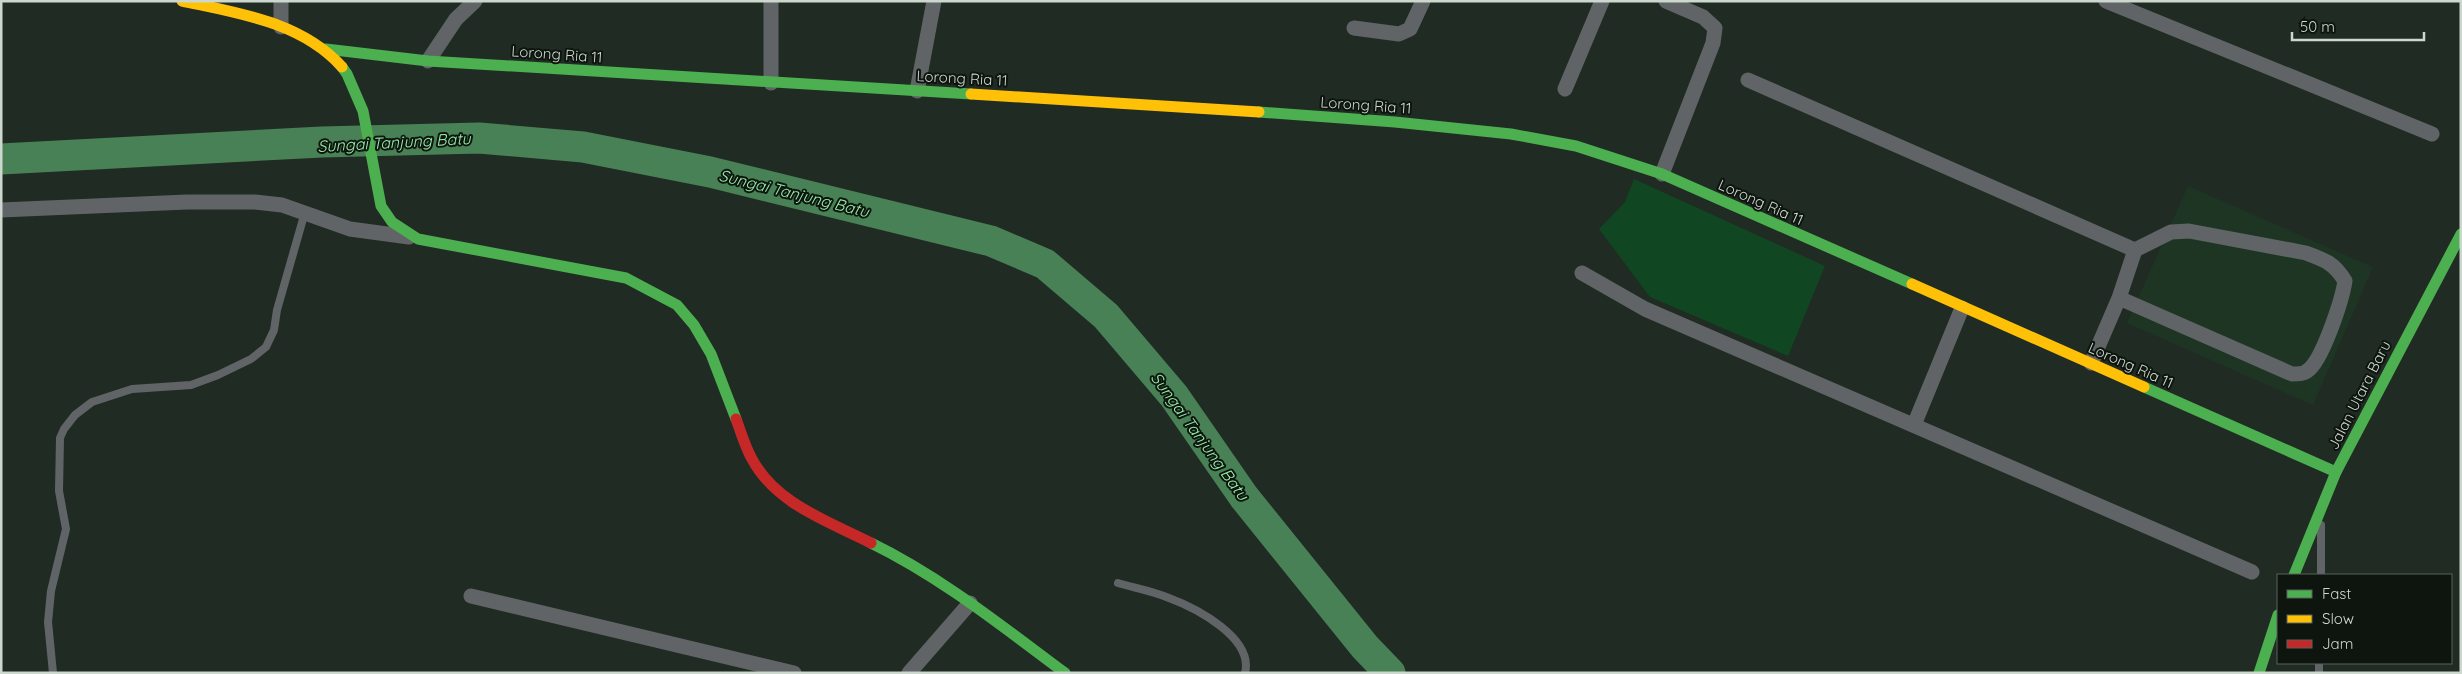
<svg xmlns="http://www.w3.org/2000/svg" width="2462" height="674" font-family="Quicksand,sans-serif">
<rect width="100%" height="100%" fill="#202b23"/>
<polygon fill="#1f3524" points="2188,186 2373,267 2313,405 2127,323"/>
<polygon fill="#104622" points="1634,179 1825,266 1788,356 1650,297 1599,229 1625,202"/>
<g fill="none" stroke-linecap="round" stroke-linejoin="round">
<polyline stroke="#488155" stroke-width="31" points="1,159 322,142 479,138 583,147 710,172 991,241 1045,264 1106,316 1174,396 1244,497 1365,647 1390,673"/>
<g stroke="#616466" stroke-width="8">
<polyline points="2321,525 2321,575"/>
<path d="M1118 583C1135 588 1153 591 1169 598 1196 608 1254 638 1245 673"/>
<polyline points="2319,663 2319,673"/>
<polyline points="53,673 48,622 51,591 66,529 59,491 60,438 64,429 75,415 92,402 132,389 191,385 218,375 251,359 266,347 274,330 277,310 305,212"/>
</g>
<g stroke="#616466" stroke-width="15">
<polyline points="281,1 281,27"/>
<polyline points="771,1 771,83"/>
<polyline points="2106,1 2432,134"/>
<polyline points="1354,28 1399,34 1410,29 1423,1"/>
<polyline points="428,61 456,19 475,1"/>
<polyline points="1748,80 2135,250"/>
<polyline points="1565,89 1602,1"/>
<polyline points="917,91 934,1"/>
<polyline points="1662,174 1713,43 1715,28 1703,17 1666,1"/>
<polyline points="1,210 187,202 255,202 282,205 350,229 409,237"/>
<polyline points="1582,273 1645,309 2252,572"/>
<path d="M2091 363 2119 298 2135 250 2171 232 2189 231 2306 253C2325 260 2334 263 2345 281 2342 300 2322 362 2307 371 2304 374 2297 374 2292 374L2119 298"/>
<polyline points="1914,425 1962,308"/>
<polyline points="471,596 794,673"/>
<polyline points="909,673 970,603"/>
</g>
<g stroke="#4caf50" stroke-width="11">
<polyline points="326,49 428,61 971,94"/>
<polyline points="342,67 347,74 363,111 381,206 392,222 418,239 626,278 677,305 694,325 711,354 736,419"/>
<polyline points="1259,112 1395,122 1511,134 1576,146 1662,174 1912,284"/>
<polyline points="2144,387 2336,472"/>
<path d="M871 543C941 577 1003 627 1065 673"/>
<polyline points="2294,575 2336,472 2461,234"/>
<polyline points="2259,673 2278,615"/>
</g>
<g stroke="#ffc107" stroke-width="11">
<path d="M182 1C238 13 302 22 342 67"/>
<polyline points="971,94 1259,112"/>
<polyline points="1912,284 2144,387"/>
</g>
<path stroke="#c62828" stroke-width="11" d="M736 419C741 432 745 447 752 459 776 504 828 521 871 543"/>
</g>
<g text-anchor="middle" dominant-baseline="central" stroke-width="4" stroke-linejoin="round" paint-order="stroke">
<g font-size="15" fill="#ccd7cd" stroke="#0d150e">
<text transform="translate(557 54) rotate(4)">Lorong Ria 11</text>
<text transform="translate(962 78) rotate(3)">Lorong Ria 11</text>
<text transform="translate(1366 105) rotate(4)">Lorong Ria 11</text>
<text transform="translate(1761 202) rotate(24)">Lorong Ria 11</text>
<text transform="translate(2131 365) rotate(24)">Lorong Ria 11</text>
<text transform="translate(2359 395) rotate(-63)">Jalan Utara Baru</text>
</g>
<g font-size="16" font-style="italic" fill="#98efaa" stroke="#0d150e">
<text transform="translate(394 142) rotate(-3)">Sungai Tanjung Batu</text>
<text transform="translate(794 193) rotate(14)">Sungai Tanjung Batu</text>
<text transform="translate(1200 436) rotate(54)">Sungai Tanjung Batu</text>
</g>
</g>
<rect width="2462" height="674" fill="none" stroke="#ccd7cd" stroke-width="5"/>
<rect x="2277" y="574" width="175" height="90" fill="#0d150e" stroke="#59635a"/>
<rect x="2287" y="590" width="25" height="8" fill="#4caf50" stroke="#59635a"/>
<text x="2322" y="599" font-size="15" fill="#ccd7cd">Fast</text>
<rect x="2287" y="615" width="25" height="8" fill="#ffc107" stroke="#59635a"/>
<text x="2322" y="624" font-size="15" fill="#ccd7cd">Slow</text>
<rect x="2287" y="640" width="25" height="8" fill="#c62828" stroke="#59635a"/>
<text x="2322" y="649" font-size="15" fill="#ccd7cd">Jam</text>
<path d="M2292 32v8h132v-8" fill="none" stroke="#ccd7cd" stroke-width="2.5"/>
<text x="2300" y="32" font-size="15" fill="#ccd7cd" stroke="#0d150e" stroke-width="4" paint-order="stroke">50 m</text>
</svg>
